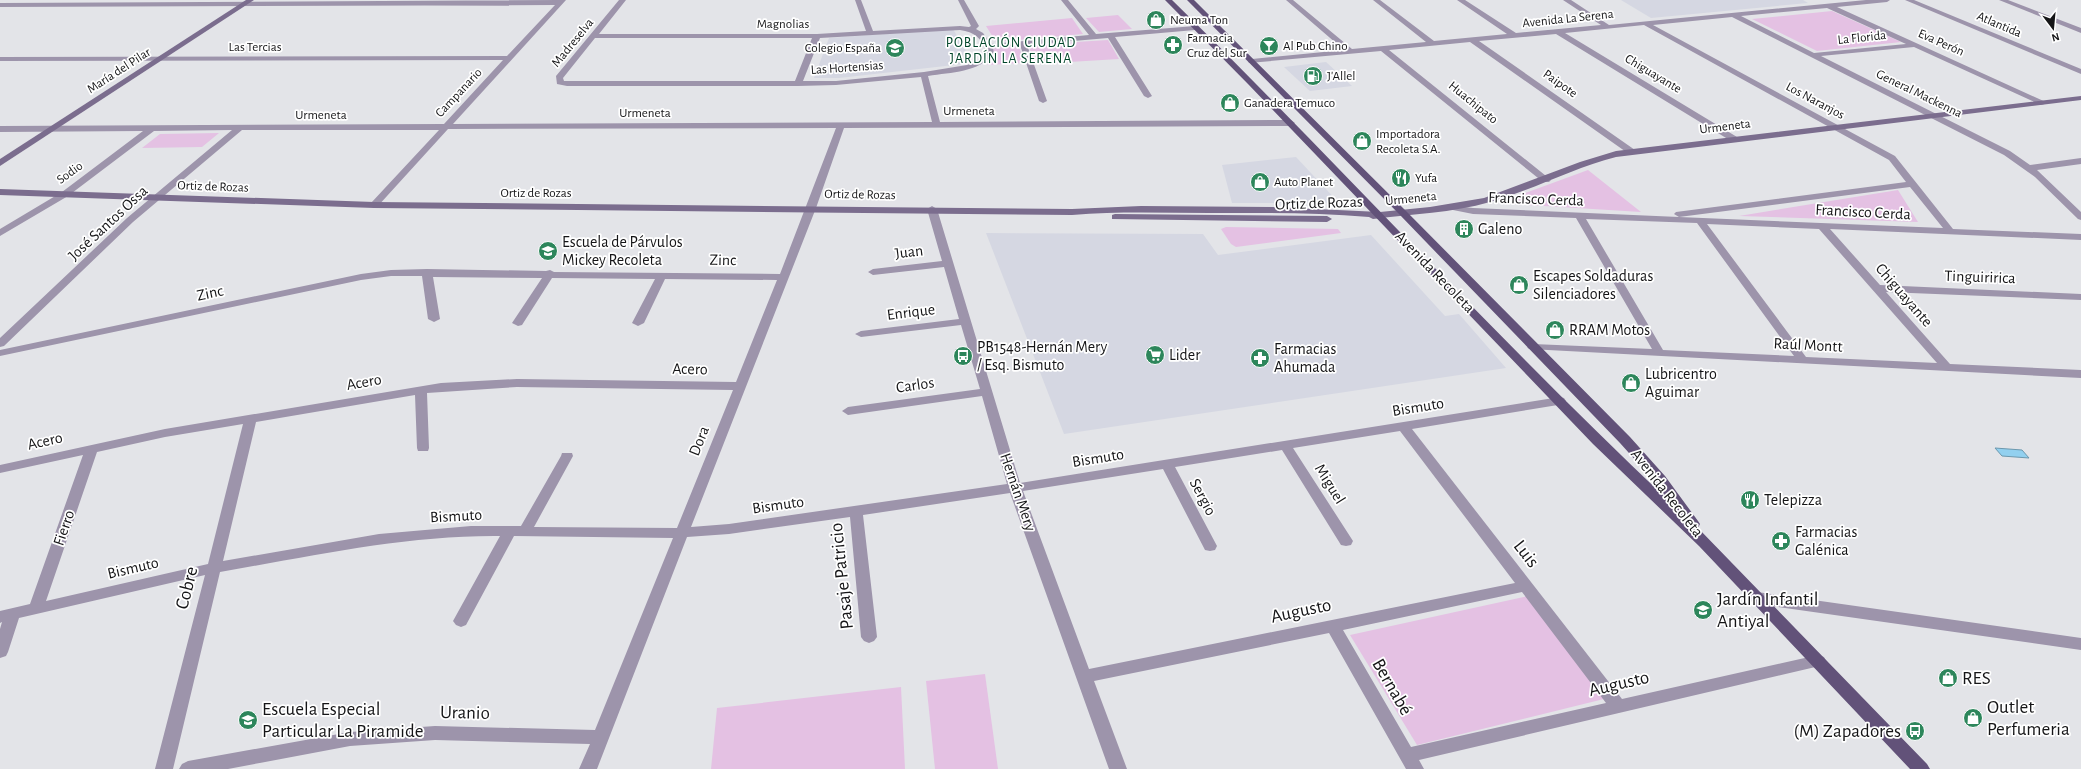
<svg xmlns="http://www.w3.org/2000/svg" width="2081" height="769" font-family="'Alegreya Sans',sans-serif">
<rect width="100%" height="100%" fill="#e3e4e8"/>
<g fill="#d5d7e2">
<polygon points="1621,0 1803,0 1808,3 1651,18"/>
<polygon points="953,29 970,58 963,64 839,78 814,78 829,38"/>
<polygon points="1326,62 1352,86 1310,91 1284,67"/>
<polygon points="1296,157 1339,203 1232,203 1222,165"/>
<polygon points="986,233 1203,234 1218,255 1371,235 1445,316 1459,314 1506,368 1064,434"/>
</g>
<g fill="#e4c1e3">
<polygon points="1832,11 1901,42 1817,51 1752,19"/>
<polygon points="1118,15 1132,29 1099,32 1086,18"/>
<polygon points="1072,18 1083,34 996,42 986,26"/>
<polygon points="1108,40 1119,59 1036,64 1028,45"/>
<polygon points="1019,46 1024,63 987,65 995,58 992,47"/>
<polygon points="219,133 202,147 142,148 160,134"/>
<polygon points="1588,170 1641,212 1498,203"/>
<polygon points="1898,190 1918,222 1739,216"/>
<polygon points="1226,227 1338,229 1341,233 1236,247 1231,244 1221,229"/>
<polygon points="1528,596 1608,698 1417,745 1350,635"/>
<polygon points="985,674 998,769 935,769 926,681"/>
<polygon points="901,687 905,769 711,769 717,708"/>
</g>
<polygon fill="#92d0ef" stroke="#6c98ae" points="1995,448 2022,450 2029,458 2002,456"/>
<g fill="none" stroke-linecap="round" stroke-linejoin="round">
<g fill="#9d94ab" fill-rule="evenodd">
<path d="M559 0H566L453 124 932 122 921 77 836 85 798 86H567L557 84 556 76 619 0H626L599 34H817L866 31 855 0H861L873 31 960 26 969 27 971 26 958 0H964L979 26 976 29 983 33 991 44 1089 35 1061 0H1068L1096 34 1195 26 1199 28 1195 30 1115 37 1152 96 1148 98 1144 96 1108 38 1027 45 1047 101 1043 103 1039 101 1020 45 993 48 994 53C978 73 952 72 928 76L940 122 1291 120 1295 123 1291 126 844 128 816 208 691 527 729 524 1007 484 982 396 848 415 842 411 848 407 980 389 961 325 861 337 855 334 861 331 959 319 944 267 873 275 868 272 873 269 942 261 927 209 932 206 937 209 1020 483 1560 397 1564 398 1566 401 1564 404 1412 429 1622 699 1818 655 1824 657 1826 661 1824 665 1419 760 1424 769H1406L1329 633 1094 681 1127 769H1109L1010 493 863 515 877 637 874 641 869 643 864 641 861 637 850 517 729 534 687 537 597 769H579L590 744 435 740 350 746 228 769H179L182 764 188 761 350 732 435 726 595 730 673 538 514 536 466 625 461 627 456 625 453 621 500 536C406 535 313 556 220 572L173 769H155L205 575 19 618 8 652 6 656 0 658V629L2 622 0 623V611L30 604 83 455 0 473V465L165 429 441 383 517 379 736 382 777 280 665 279 644 323 638 326 632 323 655 279 552 278 522 325 518 326 512 323 542 278 433 277 440 319 434 322 428 319 422 276H391L361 280 0 356V350L361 274 391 270 427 269 546 271 550 270 554 272 780 274 836 128 448 129 377 207 374 208 369 205 371 203 439 130H242L133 222 4 346 0 347V338L127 218 232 130 154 131 68 196 0 236V229L62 192 143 131 0 132V126L444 124 503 60 0 61V57L507 56 555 5 0 7V3ZM960 30C974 32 983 38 986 53L978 60 967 65 924 72 836 81H803L820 38ZM595 38H812L795 81H564L563 78ZM517 387 733 390 677 528 534 527 573 456 572 453H562L561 456 521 526H471L379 534 223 561 256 422 415 395 417 448 418 451H428L429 448 427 393ZM243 424 208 564 46 601 97 452 165 437ZM1400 431 1515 583 1089 669 1023 491 1163 469 1205 550 1210 551 1215 550 1217 546 1175 467 1282 450 1341 545 1346 546 1351 545 1353 541 1293 448ZM1522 592 1606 703 1411 747 1343 630Z"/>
<path d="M1286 0H1293L1352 49 1426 42 1373 0H1380L1434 41 1507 34 1457 0H1465L1516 33 1601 25 1563 0H1571L1609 25 1866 0H1890L1887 2 1837 7 2048 103 2041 105 1914 47 1821 56 2010 151 2030 165 2081 158V164L2037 170 2081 212V220L2078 219 2035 177 2004 155 1732 17 1653 25 1895 156 1953 229 2081 234V240L1830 229 1880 285 2081 294V300L1886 292 1950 364 2081 370V378L1529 349 1527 347 1533 344 1652 349 1576 218 1473 214 1448 209V205L1473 208 1679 217 1674 214 1676 212 1906 182 1889 160 1644 25 1565 33 1737 137V141H1731L1556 34 1479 41 1635 150V154H1629L1470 42 1389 50 1551 180 1549 182H1543L1381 51 1249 63 1248 61 1252 59 1344 50ZM1827 8 1906 44 1814 53 1741 16ZM1910 187 1943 228 1679 217ZM1586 219 1697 223 1794 356 1663 350ZM1707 224 1819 229 1937 363 1806 357Z"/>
<polygon points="1905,0 1914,0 2081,69 2081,74"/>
<polygon points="1999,0 2008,0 2081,28 2081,33"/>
<polygon points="1757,592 2081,638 2081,650 1757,604 1752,602 1750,598 1752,594"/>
</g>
<g fill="#7b6d8e" fill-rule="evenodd">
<polygon points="246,0 254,0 0,166 0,159"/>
<path d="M2081 96V100L1616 157C1573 168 1533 190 1490 202 1452 213 1412 214 1373 219L1369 217C1316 212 1263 213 1210 213 1164 213 1118 211 1072 215L374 208 0 195V189L374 202 1072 209 1141 206 1273 207 1380 212 1430 207 1484 198 1580 162 1616 151Z"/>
<polygon points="1115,214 1327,216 1332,219 1327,222 1112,219 1112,215"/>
</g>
<path fill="#625279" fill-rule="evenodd" d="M1165 0H1172C1339 164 1497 339 1668 500L1655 482 1620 443 1400 215 1187 0H1194L1406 211 1630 437 1665 476 1698 521 1700 524 1698 528 1927 764 1930 769H1910L1699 546 1593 444 1248 84Z"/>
</g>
<defs>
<g id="shop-disc" transform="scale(1)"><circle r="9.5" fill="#2d865b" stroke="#fff"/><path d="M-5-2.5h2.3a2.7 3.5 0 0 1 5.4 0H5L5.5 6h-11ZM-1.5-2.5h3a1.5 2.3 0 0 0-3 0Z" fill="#fff"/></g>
<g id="pharmacy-disc" transform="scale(1)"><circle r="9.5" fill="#2d865b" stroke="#fff"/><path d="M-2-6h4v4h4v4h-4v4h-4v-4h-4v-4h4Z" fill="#fff"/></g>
<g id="bar-disc" transform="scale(1)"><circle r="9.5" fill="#2d865b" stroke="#fff"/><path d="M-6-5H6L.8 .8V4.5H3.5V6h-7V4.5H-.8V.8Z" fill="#fff"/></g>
<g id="school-disc" transform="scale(1)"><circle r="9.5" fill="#2d865b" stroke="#fff"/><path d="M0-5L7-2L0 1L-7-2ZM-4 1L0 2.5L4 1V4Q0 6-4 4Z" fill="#fff"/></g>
<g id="fuel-disc" transform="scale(1)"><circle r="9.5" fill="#2d865b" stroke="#fff"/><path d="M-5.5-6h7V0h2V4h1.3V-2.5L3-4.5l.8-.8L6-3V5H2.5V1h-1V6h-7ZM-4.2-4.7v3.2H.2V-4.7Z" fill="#fff"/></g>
<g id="restaurant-disc" transform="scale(1)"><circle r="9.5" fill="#2d865b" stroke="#fff"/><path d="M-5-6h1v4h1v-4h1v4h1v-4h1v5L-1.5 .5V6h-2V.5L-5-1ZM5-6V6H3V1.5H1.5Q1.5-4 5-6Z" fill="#fff"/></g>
<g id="building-disc" transform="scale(1)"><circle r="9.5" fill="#2d865b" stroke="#fff"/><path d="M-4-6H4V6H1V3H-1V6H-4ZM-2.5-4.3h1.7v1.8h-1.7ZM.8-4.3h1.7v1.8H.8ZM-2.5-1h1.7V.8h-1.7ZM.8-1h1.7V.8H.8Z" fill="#fff"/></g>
<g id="supermarket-disc" transform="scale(1)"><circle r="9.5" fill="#2d865b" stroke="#fff"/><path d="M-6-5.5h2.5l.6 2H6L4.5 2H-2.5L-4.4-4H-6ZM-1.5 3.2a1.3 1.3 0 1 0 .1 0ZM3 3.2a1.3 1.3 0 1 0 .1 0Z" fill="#fff"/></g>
<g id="bus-disc" transform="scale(1)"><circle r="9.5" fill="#2d865b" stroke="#fff"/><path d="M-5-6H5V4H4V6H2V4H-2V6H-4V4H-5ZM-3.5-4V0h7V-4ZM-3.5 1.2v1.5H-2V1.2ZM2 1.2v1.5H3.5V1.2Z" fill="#fff"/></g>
</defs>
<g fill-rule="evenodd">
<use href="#shop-disc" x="1156" y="20"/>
<use href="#pharmacy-disc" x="1173" y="45"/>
<use href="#bar-disc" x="1269" y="46"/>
<use href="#school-disc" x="895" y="48"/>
<use href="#fuel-disc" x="1313" y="76"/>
<use href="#shop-disc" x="1230" y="103"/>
<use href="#shop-disc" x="1362" y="141"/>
<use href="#restaurant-disc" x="1401" y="178"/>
<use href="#shop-disc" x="1260" y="182"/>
<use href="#building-disc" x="1464" y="229"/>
<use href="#school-disc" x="548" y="251"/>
<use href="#shop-disc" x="1519" y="285"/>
<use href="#shop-disc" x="1555" y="330"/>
<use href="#supermarket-disc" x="1155" y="355"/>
<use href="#bus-disc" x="963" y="356"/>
<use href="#pharmacy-disc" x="1260" y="358"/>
<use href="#shop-disc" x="1631" y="383"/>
<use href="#restaurant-disc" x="1750" y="500"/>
<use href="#pharmacy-disc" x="1781" y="541"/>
<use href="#school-disc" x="1703" y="610"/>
<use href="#shop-disc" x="1948" y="678"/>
<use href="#shop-disc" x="1973" y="718"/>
<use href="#school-disc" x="248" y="720"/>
<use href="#bus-disc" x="1915" y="731"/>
</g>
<g text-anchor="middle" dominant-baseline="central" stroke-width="3.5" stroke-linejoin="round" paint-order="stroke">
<g font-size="13" fill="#151517" stroke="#fff">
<text transform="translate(1568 19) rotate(-6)">Avenida La Serena</text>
<text x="783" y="24">Magnolias</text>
<text transform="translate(1999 25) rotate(23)">Atlantida</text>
<text transform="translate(1862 38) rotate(-6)">La Florida</text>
<text transform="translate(573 43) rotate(-51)">Madreselva</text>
<text transform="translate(1941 43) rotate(24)">Eva Perón</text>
<text x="255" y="47">Las Tercias</text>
<text transform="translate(847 68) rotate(-4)">Las Hortensias</text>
<text transform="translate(119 71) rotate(-33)">María del Pilar</text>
<text transform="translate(1653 74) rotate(31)">Chiguayante</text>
<text transform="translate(1560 84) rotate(35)">Paipote</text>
<text transform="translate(459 93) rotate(-47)">Campanario</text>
<text transform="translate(1919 94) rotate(26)">General Mackenna</text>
<text transform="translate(1815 101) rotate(28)">Los Naranjos</text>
<text transform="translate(1473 103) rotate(39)">Huachipato</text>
<text x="969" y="111">Urmeneta</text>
<text x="645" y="113">Urmeneta</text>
<text x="321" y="115">Urmeneta</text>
<text transform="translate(1725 127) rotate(-7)">Urmeneta</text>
<text transform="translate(70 173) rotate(-36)">Sodio</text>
<text transform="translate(213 187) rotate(2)">Ortiz de Rozas</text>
<text x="536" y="193">Ortiz de Rozas</text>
<text transform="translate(860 195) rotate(1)">Ortiz de Rozas</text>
<text transform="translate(1411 199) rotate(-6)">Urmeneta</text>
</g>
<g font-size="13" fill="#151517" stroke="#fff" text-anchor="start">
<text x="1170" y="20">Neuma Ton</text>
<text x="1187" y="38">Farmacia<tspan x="1187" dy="15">Cruz del Sur</tspan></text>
<text x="1283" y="46">Al Pub Chino</text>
<text x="881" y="48" text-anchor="end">Colegio España</text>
<text x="1327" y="76">J'Allel</text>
<text x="1244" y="103">Ganadera Temuco</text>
<text x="1376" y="134">Importadora<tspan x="1376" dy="15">Recoleta S.A.</tspan></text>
<text x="1415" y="178">Yufa</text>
<text x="1274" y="182">Auto Planet</text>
</g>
<g font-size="14" letter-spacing="1" fill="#004529" stroke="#fff">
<text x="1011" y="43">POBLACIÓN CIUDAD<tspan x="1011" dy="16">JARDÍN LA SERENA</tspan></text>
</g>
<g font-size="16" fill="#151517" stroke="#fff">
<text transform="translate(1536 199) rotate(2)">Francisco Cerda</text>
<text transform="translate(1319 203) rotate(-2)">Ortiz de Rozas</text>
<text transform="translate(1863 212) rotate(3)">Francisco Cerda</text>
<text transform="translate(108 223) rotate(-43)">José Santos Ossa</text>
<text transform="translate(909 252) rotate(-7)">Juan</text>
<text transform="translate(723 260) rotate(1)">Zinc</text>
<text transform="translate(1435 272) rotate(46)">Avenida Recoleta</text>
<text transform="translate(1980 277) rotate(2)">Tinguiririca</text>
<text transform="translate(210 293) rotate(-12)">Zinc</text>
<text transform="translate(1904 295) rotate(49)">Chiguayante</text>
<text transform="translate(911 312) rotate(-7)">Enrique</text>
<text transform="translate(1808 345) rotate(3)">Raúl Montt</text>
<text transform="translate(690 369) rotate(1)">Acero</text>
<text transform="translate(364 382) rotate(-10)">Acero</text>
<text transform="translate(915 385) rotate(-8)">Carlos</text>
<text transform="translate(1418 407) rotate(-9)">Bismuto</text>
<text transform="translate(45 441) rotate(-13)">Acero</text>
<text transform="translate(699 441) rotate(-68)">Dora</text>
<text transform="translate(1098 458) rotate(-9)">Bismuto</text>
<text transform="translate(1330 484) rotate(58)">Miguel</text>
<text transform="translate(1018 492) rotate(71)">Hernán Mery</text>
<text transform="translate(1667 493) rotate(52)">Avenida Recoleta</text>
<text transform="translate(1203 497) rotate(62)">Sergio</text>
<text transform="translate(778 505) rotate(-8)">Bismuto</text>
<text transform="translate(456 516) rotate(-3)">Bismuto</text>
<text transform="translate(64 528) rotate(-71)">Fierro</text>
<text transform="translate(133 568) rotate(-13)">Bismuto</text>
</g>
<g font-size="16" fill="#151517" stroke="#fff" text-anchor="start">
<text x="1478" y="229">Galeno</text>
<text x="562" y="242">Escuela de Párvulos<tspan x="562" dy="18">Mickey Recoleta</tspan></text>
<text x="1533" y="276">Escapes Soldaduras<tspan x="1533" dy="18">Silenciadores</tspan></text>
<text x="1569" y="330">RRAM Motos</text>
<text x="977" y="347">PB1548-Hernán Mery<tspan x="977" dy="18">/ Esq. Bismuto</tspan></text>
<text x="1274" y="349">Farmacias<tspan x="1274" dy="18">Ahumada</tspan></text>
<text x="1169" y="355">Lider</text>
<text x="1645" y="374">Lubricentro<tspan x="1645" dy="18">Aguimar</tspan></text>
<text x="1764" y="500">Telepizza</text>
<text x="1795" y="532">Farmacias<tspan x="1795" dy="18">Galénica</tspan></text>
</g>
<g font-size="19" fill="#151517" stroke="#fff">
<text transform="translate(1526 554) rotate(52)">Luis</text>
<text transform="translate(842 576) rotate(-96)">Pasaje Patricio</text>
<text transform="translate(187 588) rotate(-76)">Cobre</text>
<text transform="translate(1301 611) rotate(-12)">Augusto</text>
<text transform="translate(1619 684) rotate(-13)">Augusto</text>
<text transform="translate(1392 687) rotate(60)">Bernabé</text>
<text transform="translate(465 713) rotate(1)">Uranio</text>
</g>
<g font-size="19" fill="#151517" stroke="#fff" text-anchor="start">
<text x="1717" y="599">Jardín Infantil<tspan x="1717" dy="22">Antiyal</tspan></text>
<text x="1962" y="678">RES</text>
<text x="1987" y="707">Outlet<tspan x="1987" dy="22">Perfumeria</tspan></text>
<text x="262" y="709">Escuela Especial<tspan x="262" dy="22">Particular La Piramide</tspan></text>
<text x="1901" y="731" text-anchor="end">(M) Zapadores</text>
</g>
</g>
<g transform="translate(2053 28) rotate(164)" stroke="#ffffff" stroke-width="3" paint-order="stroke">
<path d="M0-3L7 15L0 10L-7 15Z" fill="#151517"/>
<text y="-6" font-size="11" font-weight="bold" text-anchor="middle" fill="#151517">N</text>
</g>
</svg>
